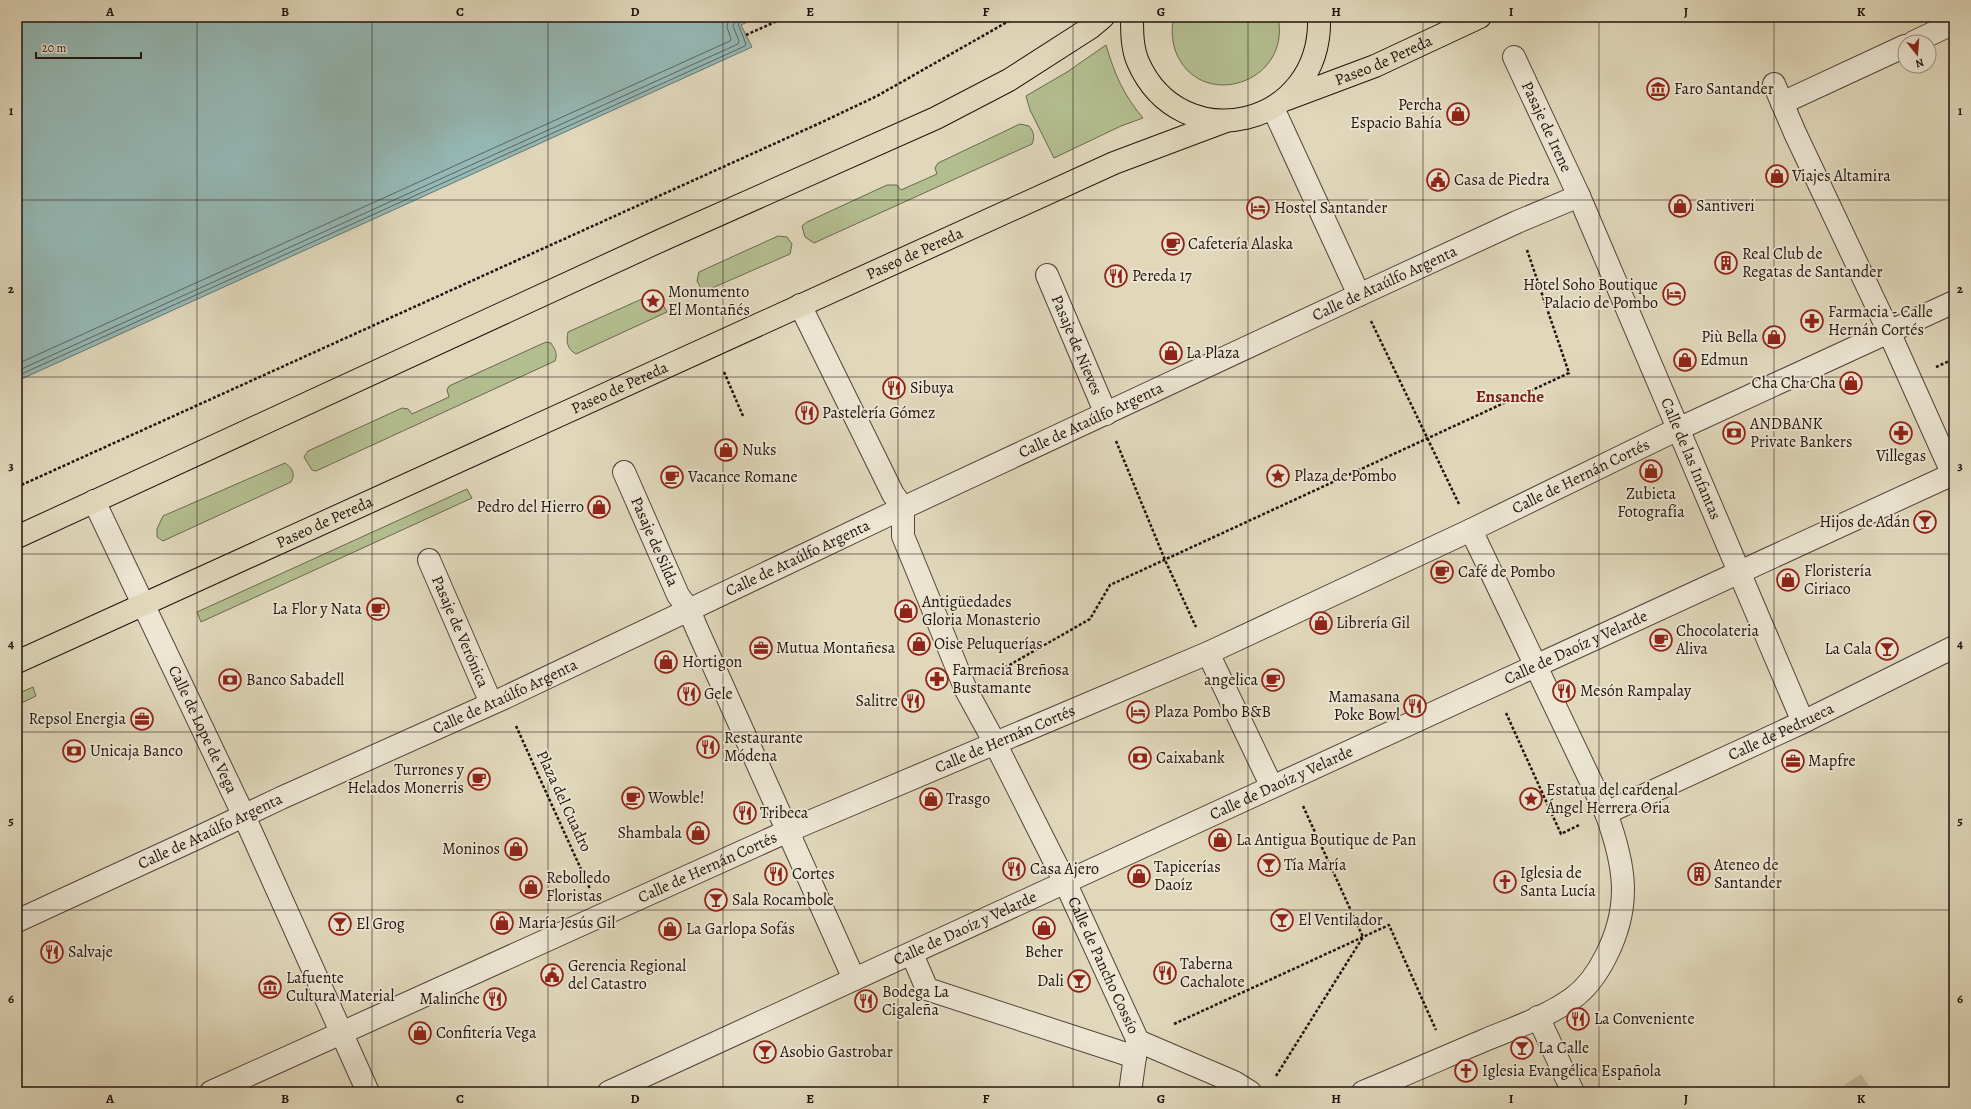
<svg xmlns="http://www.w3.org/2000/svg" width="1971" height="1109" font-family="Alegreya,serif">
<rect width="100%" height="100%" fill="#e1d8bc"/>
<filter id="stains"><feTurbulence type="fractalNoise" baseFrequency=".005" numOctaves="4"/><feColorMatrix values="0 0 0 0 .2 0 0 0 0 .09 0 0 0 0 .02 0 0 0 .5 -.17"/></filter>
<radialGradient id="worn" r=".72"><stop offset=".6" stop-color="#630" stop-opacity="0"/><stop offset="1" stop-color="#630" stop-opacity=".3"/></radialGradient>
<g fill="#b3be90" stroke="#6a684f">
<path d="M1174 17H1278C1292 84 1198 113 1175 50 1172 39 1171 28 1174 17Z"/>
<path d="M1106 45C1115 75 1123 94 1143 118L1121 126 1054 158 1030 110 1026 96 1067 72Z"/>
<path d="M1020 124 1029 126C1034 132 1035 137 1032 144L814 243 805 237 802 226 807 222 887 185H897L901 190 937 174 935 168 938 163Z"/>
<polygon points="778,236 787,237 792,244 790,254 703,292 697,281 699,272"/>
<path d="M653 294H657L667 312 576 354C567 349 566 342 568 332Z"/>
<path d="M546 342 551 343C555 350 558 353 555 361L316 471 312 470 304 457 308 451 402 408 408 409 412 414 449 397 447 390 449 386Z"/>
<path d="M285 463C292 468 296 473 291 482L163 541 157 537V529L163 516Z"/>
<polygon points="467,489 472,498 201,622 197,612"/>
<polygon points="33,687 36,696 17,705 17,694"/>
</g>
<polygon fill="#95b9b6" stroke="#677773" points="17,17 758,17 741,25 752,47 17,381"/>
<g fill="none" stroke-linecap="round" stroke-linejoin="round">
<g stroke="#5b6662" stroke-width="1">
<polyline points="17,364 730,41 731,39 727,27 729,17"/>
<polyline points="17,371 738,44 739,41 733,26 737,17"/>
<polyline points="17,376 745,46 746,44 738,24 740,21 748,17"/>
</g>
<polyline stroke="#4a4d49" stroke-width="1" stroke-dasharray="5 4" stroke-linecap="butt" points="472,17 535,22 572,17"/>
<polyline stroke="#c4baa2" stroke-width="22" stroke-dasharray="22 11" stroke-linecap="butt" points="1852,1080 1860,1092"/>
<g stroke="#51443a" stroke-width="24">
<g id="minor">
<polyline points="1914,42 1954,23"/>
<path id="s1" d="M1514 57 1579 196 1803 722"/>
<polyline points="1774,84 1795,133 1889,332 1954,477"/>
<polyline points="1782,103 1905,46"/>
<polyline points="1273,108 1359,295"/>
<path id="s2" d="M1047 275 1106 414"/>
<path id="s3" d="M800 305 893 494 903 508V536L966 690 995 743 1065 882 1138 1041"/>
<path id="s4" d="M624 472 678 595 689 610 697 629 854 979"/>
<path id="s5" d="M94 501 244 816 368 1092"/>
<path id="s6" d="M429 560 491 703"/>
<polyline points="1208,653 1272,787"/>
<path id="s7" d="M1606 813 1803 722 1954 647"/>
<path id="s8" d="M17 921 197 838 281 798 504 698 903 508 1359 295 1517 222 1579 196"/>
<polyline points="912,954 927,989 1135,1057"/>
<polyline points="1538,1017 1573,1092"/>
<polyline points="1138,1041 1234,1082 1250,1092"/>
<path id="s9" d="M211 1092 788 831 1208 653 1471 530 1678 429 1954 302"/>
<path id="s10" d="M609 1092 1953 474"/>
<polyline points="1130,1092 1137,1042"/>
<path d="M1363 1092C1404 1075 1445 1057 1485 1040 1514 1028 1547 1017 1573 998 1588 987 1598 972 1606 956 1632 905 1625 865 1606 813L1471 530"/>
</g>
</g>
<g stroke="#21130e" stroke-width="24">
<g id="major">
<path d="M1132 17C1132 32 1132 48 1138 62 1181 160 1323 128 1319 17"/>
<path id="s11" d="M1287 99 1375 66 1480 17"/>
<polyline points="17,537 664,239 936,118 1009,80 1090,28 1103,17"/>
<path id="s12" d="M17 662 1114 163 1226 121"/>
</g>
</g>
<g stroke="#21130e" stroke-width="2.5" stroke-dasharray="3 2" stroke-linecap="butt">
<polyline points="746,35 786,17"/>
<polyline points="1371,321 1459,504"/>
<polyline points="1936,367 1954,359"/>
<polyline points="724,372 743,416"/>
<polyline points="1116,441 1165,560 1196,627"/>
<polyline points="17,487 820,123 877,96 1016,17"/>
<polyline points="992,675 1090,619 1110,585 1569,373 1527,250"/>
<polyline points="1506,713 1561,834 1579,825"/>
<polyline points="516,726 590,889"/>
<polyline points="1174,1024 1389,925 1436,1030"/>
<polyline points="1276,1076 1363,937 1303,806"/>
</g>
<use href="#minor" stroke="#ece6d3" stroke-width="22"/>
<use href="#major" stroke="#e1d8bc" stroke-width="22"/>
</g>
<path fill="none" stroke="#21130e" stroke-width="1" stroke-opacity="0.55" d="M197 17V1092M372 17V1092M548 17V1092M723 17V1092M898 17V1092M1073 17V1092M1248 17V1092M1423 17V1092M1599 17V1092M1774 17V1092M17 200H1954M17 377H1954M17 554H1954M17 732H1954M17 910H1954"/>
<defs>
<g id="museum-ring" transform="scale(1.15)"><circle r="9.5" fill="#ece6d3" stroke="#8f2418" stroke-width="1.5"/><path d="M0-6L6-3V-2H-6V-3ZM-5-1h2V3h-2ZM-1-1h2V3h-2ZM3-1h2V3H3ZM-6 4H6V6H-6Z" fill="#8f2418"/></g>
<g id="shop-ring" transform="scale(1.15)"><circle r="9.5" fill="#ece6d3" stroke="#8f2418" stroke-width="1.5"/><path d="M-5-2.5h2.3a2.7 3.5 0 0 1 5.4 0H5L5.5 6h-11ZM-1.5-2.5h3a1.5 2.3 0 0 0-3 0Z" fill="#8f2418"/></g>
<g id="civic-ring" transform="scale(1.15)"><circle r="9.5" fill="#ece6d3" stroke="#8f2418" stroke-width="1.5"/><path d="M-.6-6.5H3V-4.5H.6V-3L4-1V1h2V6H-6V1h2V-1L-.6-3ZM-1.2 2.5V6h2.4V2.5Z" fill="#8f2418"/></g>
<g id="hotel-ring" transform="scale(1.15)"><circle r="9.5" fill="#ece6d3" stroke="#8f2418" stroke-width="1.5"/><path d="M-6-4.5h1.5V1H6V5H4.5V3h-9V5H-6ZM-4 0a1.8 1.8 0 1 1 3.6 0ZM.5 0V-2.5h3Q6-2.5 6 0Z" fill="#8f2418"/></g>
<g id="cafe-ring" transform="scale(1.15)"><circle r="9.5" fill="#ece6d3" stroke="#8f2418" stroke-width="1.5"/><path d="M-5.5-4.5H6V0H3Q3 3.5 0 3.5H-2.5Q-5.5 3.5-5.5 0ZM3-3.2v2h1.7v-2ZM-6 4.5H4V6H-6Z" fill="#8f2418"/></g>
<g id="building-ring" transform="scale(1.15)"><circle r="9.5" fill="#ece6d3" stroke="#8f2418" stroke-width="1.5"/><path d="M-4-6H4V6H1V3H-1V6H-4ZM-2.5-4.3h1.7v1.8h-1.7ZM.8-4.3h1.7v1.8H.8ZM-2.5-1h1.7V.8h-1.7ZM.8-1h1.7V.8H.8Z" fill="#8f2418"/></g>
<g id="restaurant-ring" transform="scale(1.15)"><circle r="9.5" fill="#ece6d3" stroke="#8f2418" stroke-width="1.5"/><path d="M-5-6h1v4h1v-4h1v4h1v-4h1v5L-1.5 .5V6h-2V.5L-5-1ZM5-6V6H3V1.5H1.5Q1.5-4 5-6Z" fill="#8f2418"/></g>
<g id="sight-ring" transform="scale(1.15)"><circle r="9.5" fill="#ece6d3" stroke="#8f2418" stroke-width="1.5"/><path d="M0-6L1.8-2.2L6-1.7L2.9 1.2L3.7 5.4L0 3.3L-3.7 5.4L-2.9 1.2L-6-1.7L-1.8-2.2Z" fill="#8f2418"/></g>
<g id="pharmacy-ring" transform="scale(1.15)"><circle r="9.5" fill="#ece6d3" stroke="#8f2418" stroke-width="1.5"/><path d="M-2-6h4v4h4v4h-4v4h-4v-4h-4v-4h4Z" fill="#8f2418"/></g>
<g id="bank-ring" transform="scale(1.15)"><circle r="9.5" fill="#ece6d3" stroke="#8f2418" stroke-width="1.5"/><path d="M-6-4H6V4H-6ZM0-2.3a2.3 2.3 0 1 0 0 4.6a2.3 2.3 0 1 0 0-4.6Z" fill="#8f2418"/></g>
<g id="bar-ring" transform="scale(1.15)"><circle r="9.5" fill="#ece6d3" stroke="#8f2418" stroke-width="1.5"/><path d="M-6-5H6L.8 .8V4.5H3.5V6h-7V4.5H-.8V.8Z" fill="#8f2418"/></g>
<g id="office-ring" transform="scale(1.15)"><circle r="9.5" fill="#ece6d3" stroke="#8f2418" stroke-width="1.5"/><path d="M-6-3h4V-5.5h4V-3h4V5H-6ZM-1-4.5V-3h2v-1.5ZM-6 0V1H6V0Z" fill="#8f2418"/></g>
<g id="church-ring" transform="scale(1.15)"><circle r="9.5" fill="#ece6d3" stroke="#8f2418" stroke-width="1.5"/><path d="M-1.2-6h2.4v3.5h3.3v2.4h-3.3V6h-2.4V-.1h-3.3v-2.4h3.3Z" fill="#8f2418"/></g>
</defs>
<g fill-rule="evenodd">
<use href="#museum-ring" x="1658" y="89"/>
<use href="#shop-ring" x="1458" y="114"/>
<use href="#shop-ring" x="1777" y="176"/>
<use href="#civic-ring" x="1438" y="180"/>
<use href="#shop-ring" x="1680" y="206"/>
<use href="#hotel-ring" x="1258" y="208"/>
<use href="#cafe-ring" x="1173" y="244"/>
<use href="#building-ring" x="1726" y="263"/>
<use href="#restaurant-ring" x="1116" y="276"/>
<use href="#hotel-ring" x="1674" y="294"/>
<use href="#sight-ring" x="653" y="301"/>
<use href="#pharmacy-ring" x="1812" y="321"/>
<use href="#shop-ring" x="1774" y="337"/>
<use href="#shop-ring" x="1171" y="353"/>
<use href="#shop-ring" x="1685" y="360"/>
<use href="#shop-ring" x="1851" y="383"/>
<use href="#restaurant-ring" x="894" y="388"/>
<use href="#restaurant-ring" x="807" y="413"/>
<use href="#bank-ring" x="1734" y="433"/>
<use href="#pharmacy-ring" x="1901" y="433"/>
<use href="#shop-ring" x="726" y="450"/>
<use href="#shop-ring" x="1651" y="471"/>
<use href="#sight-ring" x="1278" y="476"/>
<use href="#cafe-ring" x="672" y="477"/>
<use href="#shop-ring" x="599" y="507"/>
<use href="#bar-ring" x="1925" y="522"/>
<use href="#cafe-ring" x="1442" y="572"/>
<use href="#shop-ring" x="1788" y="580"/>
<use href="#cafe-ring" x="378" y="609"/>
<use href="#shop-ring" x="906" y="611"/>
<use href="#shop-ring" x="1321" y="623"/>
<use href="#cafe-ring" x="1661" y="640"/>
<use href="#shop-ring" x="919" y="644"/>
<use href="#office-ring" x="761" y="648"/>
<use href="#bar-ring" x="1887" y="649"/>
<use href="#shop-ring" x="666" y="662"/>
<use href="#pharmacy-ring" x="937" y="679"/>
<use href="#bank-ring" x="230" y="680"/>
<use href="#cafe-ring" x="1273" y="680"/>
<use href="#restaurant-ring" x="1564" y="691"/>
<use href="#restaurant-ring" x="689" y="694"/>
<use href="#restaurant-ring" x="913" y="701"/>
<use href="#restaurant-ring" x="1415" y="706"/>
<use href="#hotel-ring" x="1138" y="712"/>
<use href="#office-ring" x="142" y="719"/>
<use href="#restaurant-ring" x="708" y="747"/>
<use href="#bank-ring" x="74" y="751"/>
<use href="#bank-ring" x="1140" y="758"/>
<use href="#office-ring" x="1793" y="761"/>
<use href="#cafe-ring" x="479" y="779"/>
<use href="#cafe-ring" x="633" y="798"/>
<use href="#shop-ring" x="931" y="799"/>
<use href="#sight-ring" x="1531" y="799"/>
<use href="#restaurant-ring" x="745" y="813"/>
<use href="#shop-ring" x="698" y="833"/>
<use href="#shop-ring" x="1220" y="840"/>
<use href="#shop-ring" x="516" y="849"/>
<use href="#bar-ring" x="1269" y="865"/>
<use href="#restaurant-ring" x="1014" y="869"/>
<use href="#restaurant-ring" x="776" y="874"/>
<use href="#building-ring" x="1699" y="874"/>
<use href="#shop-ring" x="1139" y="876"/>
<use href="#church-ring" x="1505" y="882"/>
<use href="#shop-ring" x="531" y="887"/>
<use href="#bar-ring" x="716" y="900"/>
<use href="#bar-ring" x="1282" y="920"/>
<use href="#shop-ring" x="502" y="923"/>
<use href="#bar-ring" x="340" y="924"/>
<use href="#shop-ring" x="1044" y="928"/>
<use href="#shop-ring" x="670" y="929"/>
<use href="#restaurant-ring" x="52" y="952"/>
<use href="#restaurant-ring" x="1165" y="973"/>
<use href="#civic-ring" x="552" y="975"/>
<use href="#bar-ring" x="1079" y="981"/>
<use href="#museum-ring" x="270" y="987"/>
<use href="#restaurant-ring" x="495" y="999"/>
<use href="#restaurant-ring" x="866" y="1001"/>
<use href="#restaurant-ring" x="1578" y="1019"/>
<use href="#shop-ring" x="420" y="1033"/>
<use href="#bar-ring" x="1522" y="1048"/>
<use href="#bar-ring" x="765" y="1052"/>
<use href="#church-ring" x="1466" y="1071"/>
</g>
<g text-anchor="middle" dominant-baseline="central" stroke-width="3.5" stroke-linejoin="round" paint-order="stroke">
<g font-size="16" fill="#21130e" stroke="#ece6d3">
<text stroke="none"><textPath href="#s11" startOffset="104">Paseo de Pereda</textPath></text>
<text stroke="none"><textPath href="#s1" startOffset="77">Pasaje de Irene</textPath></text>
<text stroke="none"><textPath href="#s12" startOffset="986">Paseo de Pereda</textPath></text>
<text stroke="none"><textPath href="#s8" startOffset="1509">Calle de Ataúlfo Argenta</textPath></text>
<text stroke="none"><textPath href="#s2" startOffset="76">Pasaje de Nieves</textPath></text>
<text stroke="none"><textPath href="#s12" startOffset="662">Paseo de Pereda</textPath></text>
<text stroke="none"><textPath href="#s8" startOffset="1185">Calle de Ataúlfo Argenta</textPath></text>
<text stroke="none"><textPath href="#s1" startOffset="439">Calle de las Infantas</textPath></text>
<text stroke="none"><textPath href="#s9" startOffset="1502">Calle de Hernán Cortés</textPath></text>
<text stroke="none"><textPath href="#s12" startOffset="338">Paseo de Pereda</textPath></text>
<text stroke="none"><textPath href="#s4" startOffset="76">Pasaje de Silda</textPath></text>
<text stroke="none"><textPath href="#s8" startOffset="861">Calle de Ataúlfo Argenta</textPath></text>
<text stroke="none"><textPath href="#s6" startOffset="78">Pasaje de Verónica</textPath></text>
<text stroke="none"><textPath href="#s10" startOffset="1064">Calle de Daoíz y Velarde</textPath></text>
<text stroke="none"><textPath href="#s8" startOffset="537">Calle de Ataúlfo Argenta</textPath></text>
<text stroke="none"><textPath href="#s5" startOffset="253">Calle de Lope de Vega</textPath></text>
<text stroke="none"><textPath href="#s7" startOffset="193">Calle de Pedrueca</textPath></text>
<text stroke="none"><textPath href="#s9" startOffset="869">Calle de Hernán Cortés</textPath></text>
<text stroke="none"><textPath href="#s10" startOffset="740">Calle de Daoíz y Velarde</textPath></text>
<text transform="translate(564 801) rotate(65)">Plaza del Cuadro</text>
<text stroke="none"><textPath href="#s8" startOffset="213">Calle de Ataúlfo Argenta</textPath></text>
<text stroke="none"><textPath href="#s9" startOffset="545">Calle de Hernán Cortés</textPath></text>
<text stroke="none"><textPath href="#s10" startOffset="392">Calle de Daoíz y Velarde</textPath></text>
<text stroke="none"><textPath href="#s3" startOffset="730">Calle de Pancho Cossío</textPath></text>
</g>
<g font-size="16" fill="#21130e" stroke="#ece6d3" text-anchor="start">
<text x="1674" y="89">Faro Santander</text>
<text x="1442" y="105" text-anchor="end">Percha<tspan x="1442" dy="18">Espacio Bahía</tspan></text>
<text x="1792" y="176">Viajes Altamira</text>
<text x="1454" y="180">Casa de Piedra</text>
<text x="1696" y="206">Santiveri</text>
<text x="1274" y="208">Hostel Santander</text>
<text x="1188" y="244">Cafetería Alaska</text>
<text x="1742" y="254">Real Club de<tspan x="1742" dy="18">Regatas de Santander</tspan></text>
<text x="1132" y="276">Pereda 17</text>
<text x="1658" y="285" text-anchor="end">Hotel Soho Boutique<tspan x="1658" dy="18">Palacio de Pombo</tspan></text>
<text x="668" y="292">Monumento<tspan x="668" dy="18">El Montañés</tspan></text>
<text x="1828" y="312">Farmacia - Calle<tspan x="1828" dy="18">Hernán Cortés</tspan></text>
<text x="1758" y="337" text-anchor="end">Più Bella</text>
<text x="1186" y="353">La Plaza</text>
<text x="1700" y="360">Edmun</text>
<text x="1836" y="383" text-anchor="end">Cha Cha Cha</text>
<text x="910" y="388">Sibuya</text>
<text x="822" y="413">Pastelería Gómez</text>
<text x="1750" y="424">ANDBANK<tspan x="1750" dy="18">Private Bankers</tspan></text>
<text x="742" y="450">Nuks</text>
<text x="1901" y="456" text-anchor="middle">Villegas</text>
<text x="1294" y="476">Plaza de Pombo</text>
<text x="688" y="477">Vacance Romane</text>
<text x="1651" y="494" text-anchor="middle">Zubieta<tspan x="1651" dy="18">Fotografía</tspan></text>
<text x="584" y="507" text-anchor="end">Pedro del Hierro</text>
<text x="1910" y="522" text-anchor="end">Hijos de Adán</text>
<text x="1804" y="571">Floristería<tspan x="1804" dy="18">Ciriaco</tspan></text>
<text x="1458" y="572">Café de Pombo</text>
<text x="922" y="602">Antigüedades<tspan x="922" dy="18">Gloria Monasterio</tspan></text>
<text x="362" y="609" text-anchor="end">La Flor y Nata</text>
<text x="1336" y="623">Librería Gil</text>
<text x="1676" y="631">Chocolateria<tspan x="1676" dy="18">Aliva</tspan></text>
<text x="934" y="644">Oise Peluquerías</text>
<text x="776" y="648">Mutua Montañesa</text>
<text x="1872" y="649" text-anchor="end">La Cala</text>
<text x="682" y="662">Hortigon</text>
<text x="952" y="670">Farmacia Breñosa<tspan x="952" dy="18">Bustamante</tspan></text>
<text x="246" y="680">Banco Sabadell</text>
<text x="1258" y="680" text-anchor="end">angelica</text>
<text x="1580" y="691">Mesón Rampalay</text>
<text x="704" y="694">Gele</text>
<text x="1400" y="697" text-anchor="end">Mamasana<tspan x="1400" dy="18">Poke Bowl</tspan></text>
<text x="898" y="701" text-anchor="end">Salitre</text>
<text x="1154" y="712">Plaza Pombo B&amp;B</text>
<text x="126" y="719" text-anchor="end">Repsol Energia</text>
<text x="724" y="738">Restaurante<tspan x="724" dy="18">Módena</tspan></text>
<text x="90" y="751">Unicaja Banco</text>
<text x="1156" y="758">Caixabank</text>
<text x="1808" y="761">Mapfre</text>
<text x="464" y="770" text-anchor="end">Turrones y<tspan x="464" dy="18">Helados Monerris</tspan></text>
<text x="1546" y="790">Estatua del cardenal<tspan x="1546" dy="18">Ángel Herrera Oria</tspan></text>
<text x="648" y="798">Wowble!</text>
<text x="946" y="799">Trasgo</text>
<text x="760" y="813">Tribeca</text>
<text x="682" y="833" text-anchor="end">Shambala</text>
<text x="1236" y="840">La Antigua Boutique de Pan</text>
<text x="500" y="849" text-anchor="end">Moninos</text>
<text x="1284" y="865">Tía María</text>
<text x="1714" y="865">Ateneo de<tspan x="1714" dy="18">Santander</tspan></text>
<text x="1154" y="867">Tapicerías<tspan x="1154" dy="18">Daoíz</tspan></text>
<text x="1030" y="869">Casa Ajero</text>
<text x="1520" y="873">Iglesia de<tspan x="1520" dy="18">Santa Lucía</tspan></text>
<text x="792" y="874">Cortes</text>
<text x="546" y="878">Rebolledo<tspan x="546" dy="18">Floristas</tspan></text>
<text x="732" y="900">Sala Rocambole</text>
<text x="1298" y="920">El Ventilador</text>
<text x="518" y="923">María Jesús Gil</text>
<text x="356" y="924">El Grog</text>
<text x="686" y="929">La Garlopa Sofás</text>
<text x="68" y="952">Salvaje</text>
<text x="1044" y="952" text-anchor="middle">Beher</text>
<text x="1180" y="964">Taberna<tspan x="1180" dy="18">Cachalote</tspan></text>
<text x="568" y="966">Gerencia Regional<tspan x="568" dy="18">del Catastro</tspan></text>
<text x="286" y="978">Lafuente<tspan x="286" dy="18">Cultura Material</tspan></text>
<text x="1064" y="981" text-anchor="end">Dali</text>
<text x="882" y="992">Bodega La<tspan x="882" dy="18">Cigaleña</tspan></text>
<text x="480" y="999" text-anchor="end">Malinche</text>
<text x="1594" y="1019">La Conveniente</text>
<text x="436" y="1033">Confitería Vega</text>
<text x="1538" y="1048">La Calle</text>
<text x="780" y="1052">Asobio Gastrobar</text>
<text x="1482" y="1071">Iglesia Evangélica Española</text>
</g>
<g font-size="17" font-weight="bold" fill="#7a1f14" stroke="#ece6d3">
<text x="1510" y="396">Ensanche</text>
</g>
</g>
<rect width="1971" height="1109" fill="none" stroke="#e1d8bc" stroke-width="44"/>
<g transform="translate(1917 54) rotate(163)"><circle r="19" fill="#ece6d3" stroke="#9b9284"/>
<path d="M0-3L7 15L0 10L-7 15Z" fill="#8f2418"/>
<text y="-6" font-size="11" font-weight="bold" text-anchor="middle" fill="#21130e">N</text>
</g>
<path d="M36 52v6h105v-6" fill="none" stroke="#21130e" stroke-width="2"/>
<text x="42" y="52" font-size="12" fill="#21130e" stroke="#ece6d3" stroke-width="3" paint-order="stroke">20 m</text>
<rect x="22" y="22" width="1927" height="1065" fill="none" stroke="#21130e" stroke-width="1.5"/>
<g font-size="13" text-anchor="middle" font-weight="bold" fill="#21130e">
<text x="110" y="16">A</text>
<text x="285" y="16">B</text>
<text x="460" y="16">C</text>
<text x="635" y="16">D</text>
<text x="810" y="16">E</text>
<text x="986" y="16">F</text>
<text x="1161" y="16">G</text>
<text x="1336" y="16">H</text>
<text x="1511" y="16">I</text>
<text x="1686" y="16">J</text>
<text x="1861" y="16">K</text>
<text x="11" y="115">1</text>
<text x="1960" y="115">1</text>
<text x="11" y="293">2</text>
<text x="1960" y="293">2</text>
<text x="11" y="470">3</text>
<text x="1960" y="470">3</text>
<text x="11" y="648">4</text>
<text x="1960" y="648">4</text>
<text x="11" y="825">5</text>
<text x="1960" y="825">5</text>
<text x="11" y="1003">6</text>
<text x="1960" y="1003">6</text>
<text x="110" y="1103">A</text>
<text x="285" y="1103">B</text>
<text x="460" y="1103">C</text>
<text x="635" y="1103">D</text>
<text x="810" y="1103">E</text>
<text x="986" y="1103">F</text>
<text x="1161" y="1103">G</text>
<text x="1336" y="1103">H</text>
<text x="1511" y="1103">I</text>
<text x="1686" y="1103">J</text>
<text x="1861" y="1103">K</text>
</g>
<rect width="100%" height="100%" filter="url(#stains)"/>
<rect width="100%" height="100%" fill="url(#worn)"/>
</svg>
